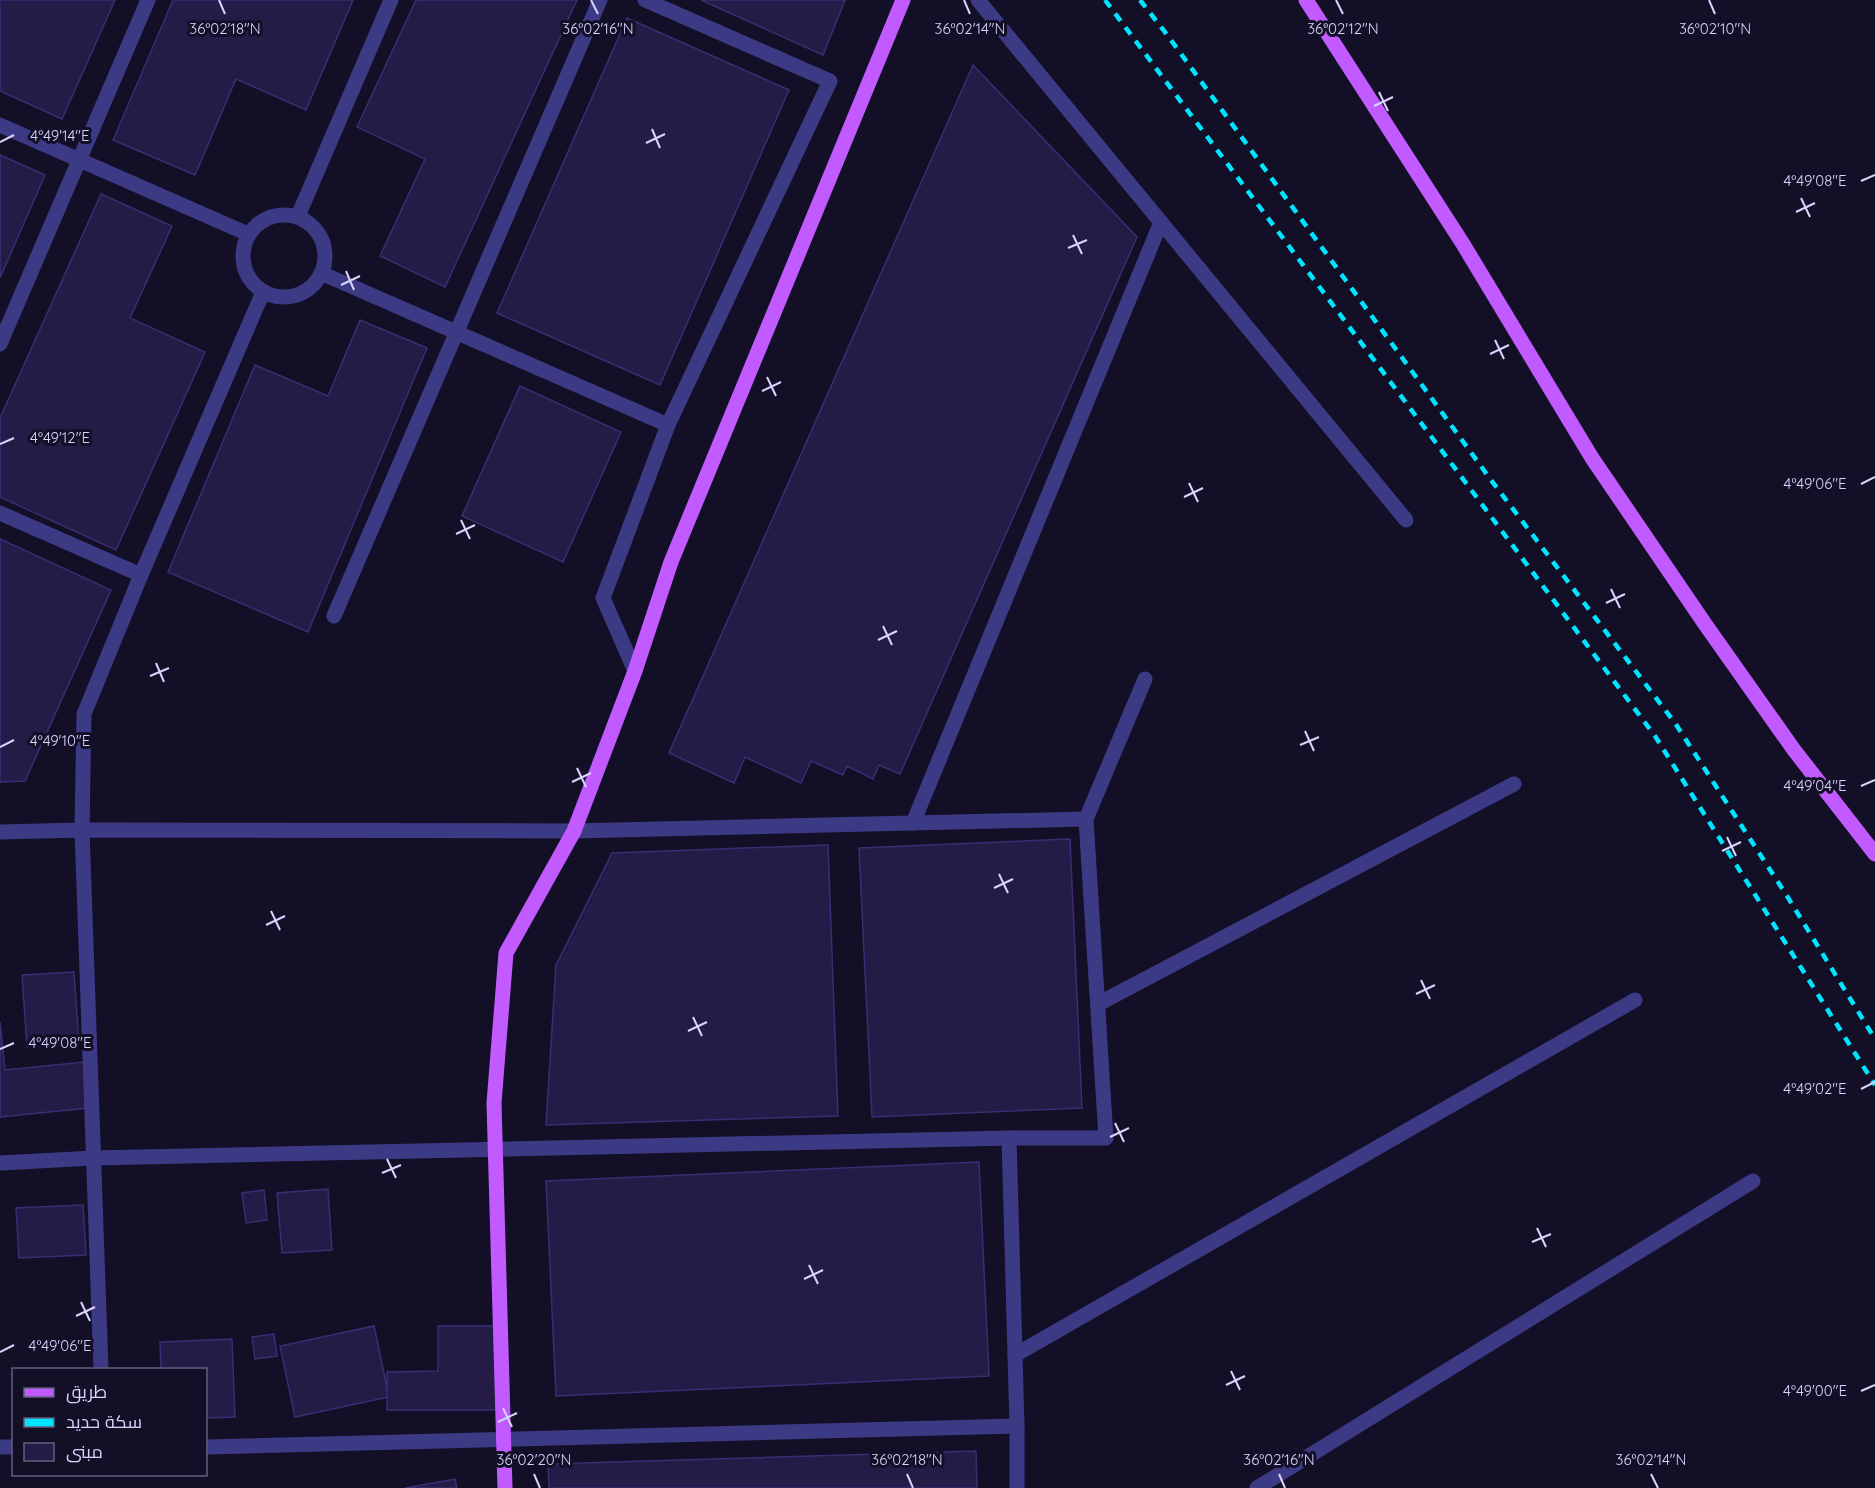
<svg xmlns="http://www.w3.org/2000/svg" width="1875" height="1488" font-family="Quicksand,Cairo,sans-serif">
<rect width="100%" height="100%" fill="#130f26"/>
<g fill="#241b47" stroke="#3b2d73" stroke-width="1.5">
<polygon points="0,0 115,0 62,119 0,91"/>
<polygon points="173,0 353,0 306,110 236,79 195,175 113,140"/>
<polygon points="416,0 577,0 445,287 380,256 425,159 357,127"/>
<polygon points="701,0 845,0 823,55"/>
<polygon points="627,18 789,90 660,385 497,313"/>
<polygon points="973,65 1137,237 900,774 879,765 873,779 847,766 843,775 811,761 801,783 745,757 734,783 669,753"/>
<polygon points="0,155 45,175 0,278"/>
<polygon points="101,194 172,226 130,318 205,352 116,550 0,497 0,418"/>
<polygon points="360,320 427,348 308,632 168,572 255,365 328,396"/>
<polygon points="520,386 621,432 563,562 462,516"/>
<polygon points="0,539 111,590 25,781 0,782"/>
<polygon points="1070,839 1082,1108 872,1117 859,848"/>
<polygon points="828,845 838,1116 546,1125 556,965 612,853"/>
<polygon points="74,972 79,1044 27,1047 22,975"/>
<polygon points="0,1022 5,1070 84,1062 88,1108 0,1117"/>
<polygon points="979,1162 989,1376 556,1396 546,1181"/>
<polygon points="328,1189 332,1250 282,1253 277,1193"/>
<polygon points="264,1190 267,1220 246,1223 242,1193"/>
<polygon points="83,1205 86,1255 19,1258 16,1208"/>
<polygon points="374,1326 389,1397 295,1417 280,1346"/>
<polygon points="438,1326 495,1326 496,1410 387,1410 387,1372 438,1371"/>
<polygon points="274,1334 277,1356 255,1359 252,1337"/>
<polygon points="232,1339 235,1417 206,1418 206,1370 161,1370 160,1342"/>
<polygon points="976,1451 977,1488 549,1488 548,1464"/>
<polygon points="455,1479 457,1488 405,1488"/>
</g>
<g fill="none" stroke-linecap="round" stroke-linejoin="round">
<g stroke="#3d3a85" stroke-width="15">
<polyline points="978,0 1406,520"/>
<polyline points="0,125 248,234"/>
<circle cx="284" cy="256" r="41"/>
<polyline points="298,216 391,0"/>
<polyline points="321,273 668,425"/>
<polyline points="0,344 148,0"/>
<polyline points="0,513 141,575 263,292"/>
<polyline points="334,616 600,0"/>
<polyline points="635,671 603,598 668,425 830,81 645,0"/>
<polyline points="1086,819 1145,679"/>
<polyline points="913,823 1161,222"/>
<polyline points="0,832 82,830 574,831 1086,819 1106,1138 1009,1138 1017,1426 1017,1488"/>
<polyline points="1098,1004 1514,784"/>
<polyline points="0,1163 94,1158 1009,1138"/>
<polyline points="1015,1355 1635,1000"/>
<polyline points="101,1370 82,830 84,714 141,575"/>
<polyline points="0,1447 14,1447"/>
<polyline points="206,1447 1017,1426"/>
<polyline points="1257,1488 1753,1181"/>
</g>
<g stroke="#c25bff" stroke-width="15">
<polyline points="1306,0 1463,244 1592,458 1705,624 1794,750 1875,854"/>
<polyline points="505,1488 494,1103 506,953 574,831 635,671 671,562 903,0"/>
</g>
<g stroke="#00e5ff" stroke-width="4.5" stroke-dasharray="9 8" stroke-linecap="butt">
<polyline points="1105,0 1655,736 1875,1085"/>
<polyline points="1140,0 1168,36 1491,480 1675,723 1787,896 1875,1039"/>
</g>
</g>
<path fill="none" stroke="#d9d4ff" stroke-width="2" d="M219 0 225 14M591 0 598 14M964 0 970 14M1336 0 1343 14M1709 0 1715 14M1379 92 1388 111M1374 106 1393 97M652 129 660 148M0 142 14 135M646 143 665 134M1861 181 1875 175M1801 198 1810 217M1796 212 1815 203M1073 235 1082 254M1068 248 1087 240M346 271 354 290M341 285 360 276M1495 340 1504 359M1490 354 1509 345M767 377 776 396M762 391 781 382M0 444 14 438M1189 483 1198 502M1861 484 1875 477M1184 497 1203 488M461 520 470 539M456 534 475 525M1611 589 1620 608M1606 603 1625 594M883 626 892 645M878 640 897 631M156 663 164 682M150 676 169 668M1305 731 1314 751M1300 745 1319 737M0 747 14 740M577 768 586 787M572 782 591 773M1861 786 1875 780M1727 837 1736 856M1722 851 1741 842M999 874 1008 893M994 888 1013 879M271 911 280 930M266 925 285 916M1421 980 1430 999M1416 994 1435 985M693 1017 702 1036M688 1031 707 1022M0 1049 14 1043M1861 1089 1875 1082M1115 1123 1124 1142M1110 1137 1129 1128M387 1159 396 1178M382 1173 401 1165M1537 1228 1546 1247M1532 1242 1551 1234M809 1265 818 1284M804 1279 823 1270M81 1302 90 1321M76 1316 95 1307M0 1352 14 1345M1231 1371 1240 1390M1226 1385 1245 1376M1861 1391 1875 1385M503 1408 512 1427M498 1422 517 1413M534 1474 540 1488M907 1474 913 1488M1279 1474 1285 1488M1651 1474 1658 1488"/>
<g font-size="15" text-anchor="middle" fill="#d9d4ff" stroke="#130f26" stroke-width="6" stroke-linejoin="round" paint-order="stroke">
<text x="225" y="34">36°02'18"N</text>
<text x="598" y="34">36°02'16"N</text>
<text x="970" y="34">36°02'14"N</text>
<text x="1343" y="34">36°02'12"N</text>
<text x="1715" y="34">36°02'10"N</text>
<text x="60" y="141">4°49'14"E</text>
<text x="1815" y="186">4°49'08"E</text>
<text x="60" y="443">4°49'12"E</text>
<text x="1815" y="489">4°49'06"E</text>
<text x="60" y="746">4°49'10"E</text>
<text x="1815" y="791">4°49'04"E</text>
<text x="60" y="1048">4°49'08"E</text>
<text x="1815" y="1094">4°49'02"E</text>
<text x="60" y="1351">4°49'06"E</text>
<text x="1815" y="1396">4°49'00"E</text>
<text x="534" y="1465">36°02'20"N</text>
<text x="907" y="1465">36°02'18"N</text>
<text x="1279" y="1465">36°02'16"N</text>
<text x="1651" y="1465">36°02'14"N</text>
</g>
<rect x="12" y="1368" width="195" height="108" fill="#130f26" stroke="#625e7d" stroke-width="1.5"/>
<rect x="24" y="1388" width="30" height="9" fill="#c25bff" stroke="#625e7d" stroke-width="1.5"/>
<text x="66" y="1398" font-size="18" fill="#d9d4ff">طريق</text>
<rect x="24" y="1418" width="30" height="9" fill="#00e5ff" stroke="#625e7d" stroke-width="1.5"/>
<text x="66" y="1428" font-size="18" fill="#d9d4ff">سكة حديد</text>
<rect x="24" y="1443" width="30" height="18" fill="#241b47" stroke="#625e7d" stroke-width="1.5"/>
<text x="66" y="1458" font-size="18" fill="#d9d4ff">مبنى</text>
</svg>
